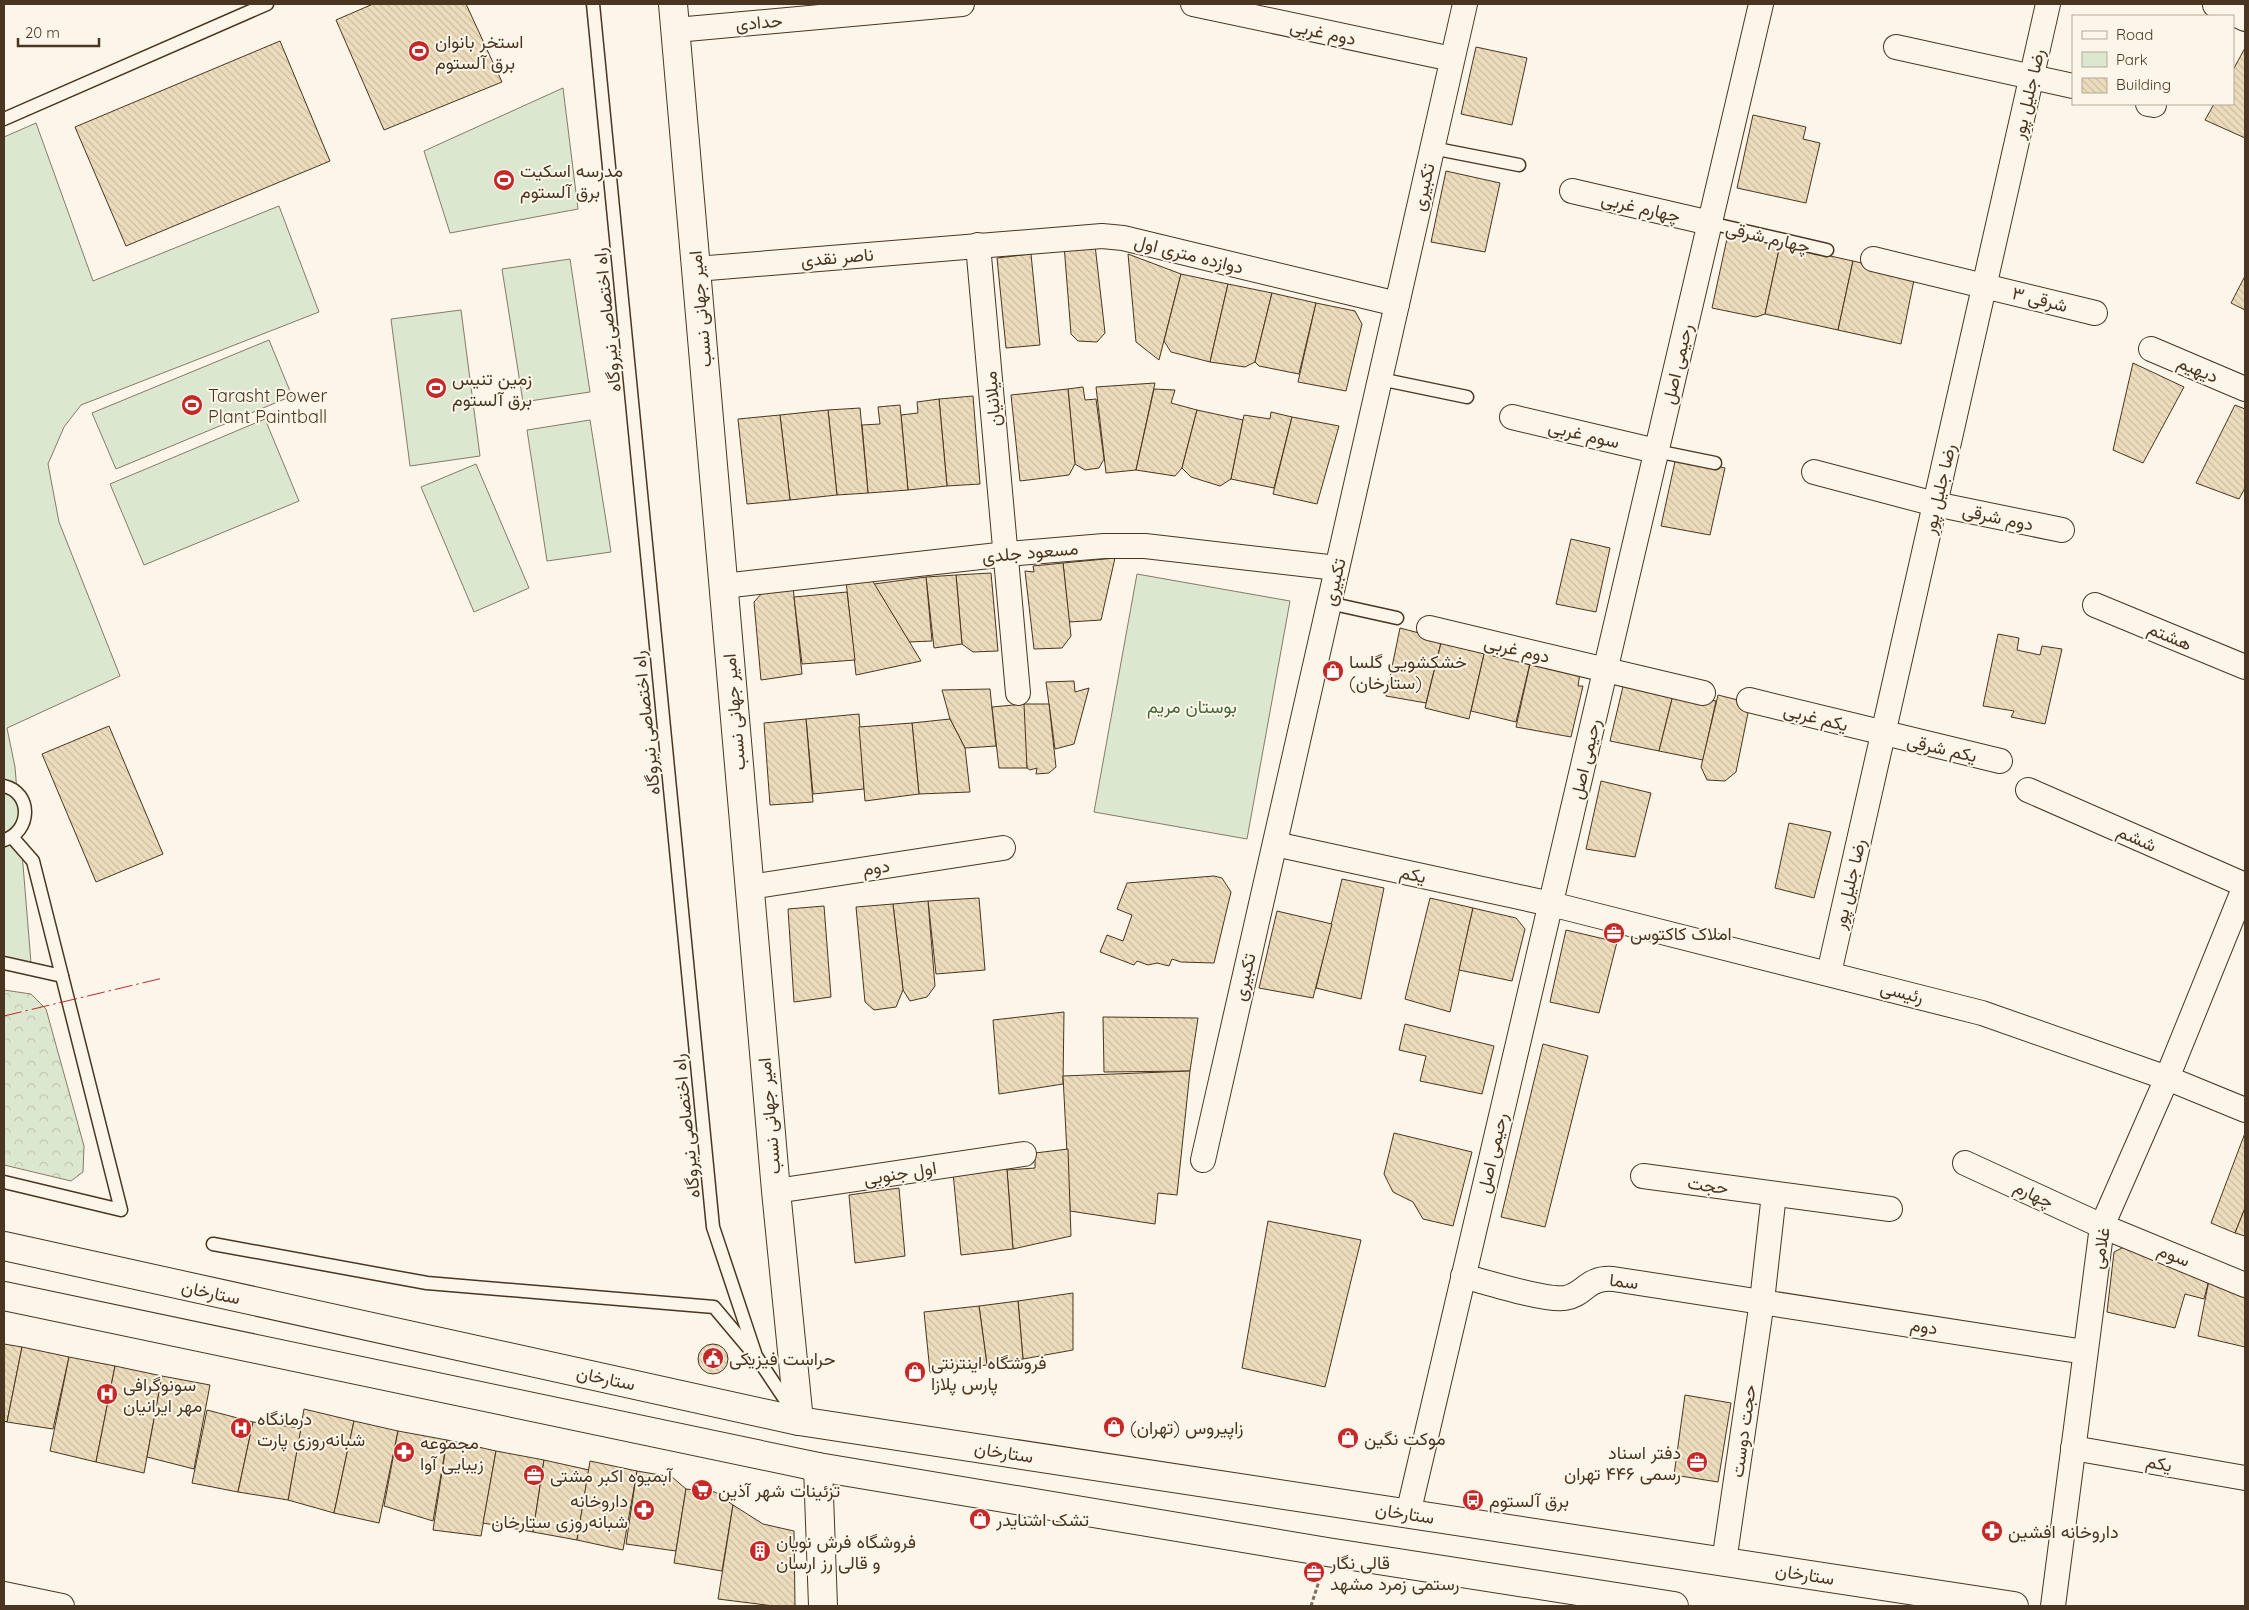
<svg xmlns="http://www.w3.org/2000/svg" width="2249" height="1610" font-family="Quicksand,Vazirmatn,sans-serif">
<defs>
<pattern id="forest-crowns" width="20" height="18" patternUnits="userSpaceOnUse" patternTransform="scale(1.25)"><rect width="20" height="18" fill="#dce7d0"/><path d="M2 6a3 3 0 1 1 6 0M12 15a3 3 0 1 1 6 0" fill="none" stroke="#bec7b2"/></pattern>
<pattern id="building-back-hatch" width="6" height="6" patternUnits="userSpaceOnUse" patternTransform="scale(1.25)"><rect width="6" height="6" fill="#ecdcbc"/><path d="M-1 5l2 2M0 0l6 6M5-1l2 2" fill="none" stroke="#ccbda1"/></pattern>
</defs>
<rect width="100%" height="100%" fill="#fbf6e9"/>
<polygon fill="url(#forest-crowns)" stroke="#887966" points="4,990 31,994 46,1009 84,1146 83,1172 71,1181 4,1165"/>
<g fill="#dce7d0" stroke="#887966">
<polygon points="563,88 578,209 450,233 424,151"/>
<polygon points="36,123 93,281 279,206 319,312 81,405 64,427 48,464 59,522 120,676 7,728 15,767 32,975 4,970 4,137"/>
<polygon points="570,259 590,392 523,402 502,269"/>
<polygon points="461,310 480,456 410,466 391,319"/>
<polygon points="269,340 292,396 116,469 92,413"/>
<polygon points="265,419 299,501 144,565 110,484"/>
<polygon points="590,420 611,552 547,561 527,430"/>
<polygon points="476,464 529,588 474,612 421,487"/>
<polygon points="1137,574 1290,601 1247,839 1094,812"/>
</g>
<g fill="url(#building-back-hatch)" stroke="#4a3520">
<polygon points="373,4 466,4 502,82 384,130 336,20"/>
<polygon points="280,41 330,161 126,246 75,127"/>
<polygon points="1476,47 1527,58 1512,125 1461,114"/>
<polygon points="2245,48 2245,138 2205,120 2214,104 2233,104 2233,70"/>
<polygon points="1753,115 1806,127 1803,139 1820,143 1806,203 1737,188"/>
<polygon points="1446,171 1500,183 1485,252 1431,242"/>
<polygon points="1728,234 1780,245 1765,314 1756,317 1712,308"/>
<polygon points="1064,245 1095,245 1105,333 1097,342 1078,341 1071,334"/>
<polygon points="1780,245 1853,261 1838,330 1765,314"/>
<polygon points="1031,254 1040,345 1006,348 997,258"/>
<polygon points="1128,254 1181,274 1159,360 1136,342"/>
<polygon points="1853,261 1915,275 1901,344 1838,330"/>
<polygon points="1181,274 1228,284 1210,362 1171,352 1164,341"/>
<polygon points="2245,276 2245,310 2231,303"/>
<polygon points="1228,284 1272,293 1255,362 1245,367 1210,362"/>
<polygon points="1272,293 1316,303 1299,374 1259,366 1255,362"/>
<polygon points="1316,303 1355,311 1362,324 1346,391 1298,382"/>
<polygon points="2133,363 2184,387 2143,463 2113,450"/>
<polygon points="1155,383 1136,470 1106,473 1096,387"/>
<polygon points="1083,387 1085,400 1096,399 1104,459 1099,468 1085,470 1075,464 1068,389"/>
<polygon points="1068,389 1075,464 1069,475 1020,481 1011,395"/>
<polygon points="1154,389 1175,390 1171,403 1197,410 1182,468 1175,476 1136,470"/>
<polygon points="973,396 980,484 947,486 939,399"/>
<polygon points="939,399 947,486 908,490 901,415 918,413 917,402"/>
<polygon points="900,405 908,490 868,493 862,425 880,424 878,407"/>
<polygon points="2235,405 2245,409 2245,488 2239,499 2196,483"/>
<polygon points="860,408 868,493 837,495 828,410"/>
<polygon points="828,410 837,495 790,500 780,415"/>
<polygon points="1197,410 1243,420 1231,479 1220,486 1191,477 1182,468"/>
<polygon points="1271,412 1292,417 1274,488 1231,479 1244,415 1270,419"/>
<polygon points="780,415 790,500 747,504 738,419"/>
<polygon points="1292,417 1339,426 1317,504 1273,494"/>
<polygon points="1676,457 1725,468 1710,535 1661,526"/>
<polygon points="1571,539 1610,548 1596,612 1556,604"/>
<polygon points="1115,558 1101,620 1069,622 1063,563"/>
<polygon points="1063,563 1071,636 1062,648 1034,649 1025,571 1034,572 1033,566"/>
<polygon points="991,573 998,651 973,652 962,644 956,575"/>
<polygon points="956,575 962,644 934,648 926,577"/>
<polygon points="926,577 932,641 909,642 874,584"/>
<polygon points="872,580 921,661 856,675 846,581"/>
<polygon points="793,587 802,674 761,680 754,602 763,592"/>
<polygon points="847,592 855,660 802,664 794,597"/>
<polygon points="1400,628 1442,639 1426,703 1386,696"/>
<polygon points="1998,634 2019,638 2017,650 2040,655 2042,646 2062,649 2045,724 2011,717 2014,711 1983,706"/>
<polygon points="1442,639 1485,650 1469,719 1425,708"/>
<polygon points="1485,650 1531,659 1516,722 1471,711"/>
<polygon points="1530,664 1580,673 1578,686 1583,686 1571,737 1516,727"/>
<polygon points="1625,678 1674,691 1659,751 1610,741"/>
<polygon points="1074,681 1075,692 1089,688 1074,744 1055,749 1046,682"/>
<polygon points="990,689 996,746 965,748 950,719 942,690"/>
<polygon points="1674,691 1716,701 1703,760 1659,751"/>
<polygon points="1718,695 1750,703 1736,772 1725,781 1707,780 1701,767"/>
<polygon points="1021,704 1049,704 1056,767 1049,773 1036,774 1037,768 1030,770 1027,768"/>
<polygon points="1024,704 1027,768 999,768 992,707"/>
<polygon points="859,714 864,789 813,794 806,719"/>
<polygon points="806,719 813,802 770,805 764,723"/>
<polygon points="950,719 965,748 970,792 919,794 912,723"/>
<polygon points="912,723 919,794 865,801 859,727"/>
<polygon points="109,726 163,854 96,882 42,754"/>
<polygon points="1601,781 1651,793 1635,857 1586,849"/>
<polygon points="1789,823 1831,832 1814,898 1775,888"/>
<polygon points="1214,876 1222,878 1231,892 1214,963 1181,962 1172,959 1169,966 1157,963 1148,965 1137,961 1134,965 1100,952 1107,935 1123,941 1132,915 1117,909 1127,883"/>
<polygon points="1342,879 1384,888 1361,999 1316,988"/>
<polygon points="979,898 985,970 936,974 928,901"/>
<polygon points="1430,898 1473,908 1450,1012 1405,999"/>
<polygon points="928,901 935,986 927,997 910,1001 903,990 893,904"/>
<polygon points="893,904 903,990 896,1007 874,1010 865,1002 856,907"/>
<polygon points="824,906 831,997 794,1002 788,909"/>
<polygon points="1473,908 1516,918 1525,929 1512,981 1459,970"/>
<polygon points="1277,911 1332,924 1313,998 1259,988"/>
<polygon points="1566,930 1617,942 1599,1013 1550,1002"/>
<polygon points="1064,1012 1063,1084 999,1094 993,1020"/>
<polygon points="1103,1017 1198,1018 1190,1071 1104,1072"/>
<polygon points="1405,1024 1494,1046 1482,1094 1420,1081 1426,1056 1399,1050"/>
<polygon points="1543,1044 1588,1056 1545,1227 1501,1217"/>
<polygon points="1190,1071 1177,1195 1158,1193 1155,1224 1070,1211 1063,1076"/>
<polygon points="1394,1133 1472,1152 1453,1226 1423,1219 1413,1202 1393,1192 1384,1174"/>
<polygon points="2245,1133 2245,1208 2235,1233 2211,1223"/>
<polygon points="1068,1149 1071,1236 1013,1249 1007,1170 1035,1168 1035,1153"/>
<polygon points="1004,1165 1007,1170 1013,1249 961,1255 953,1173"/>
<polygon points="899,1188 905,1256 855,1263 849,1195"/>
<polygon points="2245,1208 2245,1236 2235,1233"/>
<polygon points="1268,1221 1361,1240 1325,1387 1242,1368"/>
<polygon points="2124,1247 2209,1280 2204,1299 2185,1294 2175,1328 2107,1312 2114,1252"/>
<polygon points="2209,1280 2245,1295 2245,1347 2198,1336"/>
<polygon points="1073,1293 1073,1350 1023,1359 1018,1301"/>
<polygon points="1018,1301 1023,1359 987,1365 979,1306"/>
<polygon points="979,1306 987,1365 930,1372 924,1312"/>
<circle cx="713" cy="1359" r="15"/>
<polygon points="4,1344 22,1347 7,1422 4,1421"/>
<polygon points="22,1347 69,1357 53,1429 7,1422"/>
<polygon points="69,1357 115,1366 96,1462 50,1451"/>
<polygon points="115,1366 162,1376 144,1473 96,1462"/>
<polygon points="162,1376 210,1385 194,1469 147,1457"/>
<polygon points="1685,1395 1731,1403 1718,1482 1674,1475"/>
<polygon points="304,1409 354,1421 334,1513 288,1500"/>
<polygon points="207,1410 253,1422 238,1492 192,1483"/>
<polygon points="354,1421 398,1431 379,1523 334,1513"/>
<polygon points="253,1422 301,1428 288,1500 238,1492"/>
<polygon points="398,1431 447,1440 433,1521 384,1506"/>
<polygon points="447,1440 496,1451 481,1536 433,1530"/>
<polygon points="496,1451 544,1460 533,1532 483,1523"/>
<polygon points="544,1460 589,1470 577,1540 533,1532"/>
<polygon points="590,1461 637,1471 623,1550 577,1540"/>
<polygon points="637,1471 672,1477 686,1489 676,1551 626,1544"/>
<polygon points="686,1489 715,1492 733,1505 722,1571 674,1563"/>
<polygon points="733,1505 763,1524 794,1531 795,1606 774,1606 718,1599"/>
</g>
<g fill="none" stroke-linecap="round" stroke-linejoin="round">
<g stroke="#4a3520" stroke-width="15">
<g id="lane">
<polyline points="593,4 713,1227 756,1356 792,1410"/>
<polyline points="4,119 267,4"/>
<polyline points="1432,148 1519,165"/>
<polyline points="1710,223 1827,250"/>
<polyline points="1380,379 1467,397"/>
<polyline points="1656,451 1715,463"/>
<polyline points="1329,603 1397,618"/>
<path d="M4 786C33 793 31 832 4 840"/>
<polyline points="4,963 62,976"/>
<polyline points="4,1182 121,1210 33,861 12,837"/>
<polyline points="213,1244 427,1283 714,1307 751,1351"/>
</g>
</g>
<g stroke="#4a3520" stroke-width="26">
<g id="street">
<polyline points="1193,4 1452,59"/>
<polyline points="2215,5 2245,19"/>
<polyline points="676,30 962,4"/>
<polyline points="1896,47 2073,86"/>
<polyline points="2148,104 2154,105"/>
<polyline points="1572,191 1710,223"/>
<polyline points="978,245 1018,693"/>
<polyline points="1873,259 2095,313"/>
<polyline points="696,269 1102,236 1123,238 1397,304"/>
<polyline points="2151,349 2245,389"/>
<polyline points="1512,417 1656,451"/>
<polyline points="1814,472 1935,504 2062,530"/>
<polyline points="723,586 1007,554 1104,546 1145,546 1337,568"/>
<polyline points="2095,605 2245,667"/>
<polyline points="1429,628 1703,693"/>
<polyline points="1749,700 2000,761"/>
<polyline points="2028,790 2245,885"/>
<polyline points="1275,844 1551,904 1982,1013 2167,1078 2245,1110"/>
<polyline points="750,887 1003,848"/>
<polyline points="1829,973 2048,4"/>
<polyline points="1203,1160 1465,4"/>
<polyline points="1965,1163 2102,1226 2245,1285"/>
<polyline points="1643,1176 1890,1209"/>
<polyline points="776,1191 1024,1154"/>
<path d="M1463 1276C1486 1282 1545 1301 1565 1298 1585 1295 1586 1277 1613 1279L2085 1352"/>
<polyline points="2073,1448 2245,1478"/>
<polyline points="1408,1514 1761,4"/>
<polyline points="1724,1562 1762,1301 1774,1194"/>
<polyline points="4,1594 62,1606"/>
<polyline points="2053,1606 2102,1226 2167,1078 2245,886"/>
</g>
</g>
<g stroke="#4a3520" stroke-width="30">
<g id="secondary">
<polyline points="673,4 776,1191 799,1421"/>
<polyline points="818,1467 823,1606"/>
</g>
</g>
<g stroke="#4a3520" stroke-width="30">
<g id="primary">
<polyline points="4,1246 799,1421 2014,1606"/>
<polyline points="4,1296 818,1467 1327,1552 1674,1606"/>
</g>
</g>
<polyline stroke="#7f6f5c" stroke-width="3" stroke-dasharray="4 2.5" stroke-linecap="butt" points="1311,1606 1320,1578"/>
<use href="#lane" stroke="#fbf6e9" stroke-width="12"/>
<use href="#street" stroke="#fbf6e9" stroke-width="24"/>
<use href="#secondary" stroke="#fbf6e9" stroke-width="28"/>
<use href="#primary" stroke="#fbf6e9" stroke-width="28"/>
<polyline stroke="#c62828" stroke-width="1" stroke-dasharray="18 4 2.5 4" stroke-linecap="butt" points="4,1016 163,978"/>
</g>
<defs>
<g id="stadium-disc" transform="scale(1.125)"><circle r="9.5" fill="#c62828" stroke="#fbf6e9"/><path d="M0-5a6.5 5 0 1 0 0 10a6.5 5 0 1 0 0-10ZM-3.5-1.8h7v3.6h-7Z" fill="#fff"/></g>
<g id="shop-disc" transform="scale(1.125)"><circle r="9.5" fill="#c62828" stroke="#fbf6e9"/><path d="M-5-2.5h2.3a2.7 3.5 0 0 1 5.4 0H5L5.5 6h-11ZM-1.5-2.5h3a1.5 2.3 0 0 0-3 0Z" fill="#fff"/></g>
<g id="office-disc" transform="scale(1.125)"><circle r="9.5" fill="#c62828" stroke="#fbf6e9"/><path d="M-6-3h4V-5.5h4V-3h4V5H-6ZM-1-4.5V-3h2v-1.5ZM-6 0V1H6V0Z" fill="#fff"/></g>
<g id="civic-disc" transform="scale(1.125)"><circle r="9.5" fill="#c62828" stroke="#fbf6e9"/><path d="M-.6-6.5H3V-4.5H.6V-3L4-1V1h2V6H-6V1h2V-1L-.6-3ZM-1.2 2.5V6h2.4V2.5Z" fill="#fff"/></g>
<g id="hospital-disc" transform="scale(1.125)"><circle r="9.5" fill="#c62828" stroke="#fbf6e9"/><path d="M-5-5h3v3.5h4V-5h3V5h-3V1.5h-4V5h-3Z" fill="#fff"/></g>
<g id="pharmacy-disc" transform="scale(1.125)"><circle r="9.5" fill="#c62828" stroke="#fbf6e9"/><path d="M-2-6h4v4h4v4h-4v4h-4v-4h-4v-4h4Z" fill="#fff"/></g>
<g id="supermarket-disc" transform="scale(1.125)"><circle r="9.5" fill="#c62828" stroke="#fbf6e9"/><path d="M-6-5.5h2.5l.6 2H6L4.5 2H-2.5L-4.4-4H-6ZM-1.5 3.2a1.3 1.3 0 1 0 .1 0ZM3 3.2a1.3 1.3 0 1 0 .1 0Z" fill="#fff"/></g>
<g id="bus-disc" transform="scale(1.125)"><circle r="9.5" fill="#c62828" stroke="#fbf6e9"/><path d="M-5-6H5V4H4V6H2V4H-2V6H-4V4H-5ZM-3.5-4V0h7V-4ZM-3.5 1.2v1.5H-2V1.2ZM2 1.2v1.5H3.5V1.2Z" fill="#fff"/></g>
<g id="building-disc" transform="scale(1.125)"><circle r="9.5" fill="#c62828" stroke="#fbf6e9"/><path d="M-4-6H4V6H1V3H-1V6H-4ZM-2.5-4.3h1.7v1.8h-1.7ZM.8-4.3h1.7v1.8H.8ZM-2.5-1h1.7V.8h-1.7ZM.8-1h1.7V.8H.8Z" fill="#fff"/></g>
</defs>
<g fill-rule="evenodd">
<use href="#stadium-disc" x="419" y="51"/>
<use href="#stadium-disc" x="504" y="180"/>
<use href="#stadium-disc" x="436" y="388"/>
<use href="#stadium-disc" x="192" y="405"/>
<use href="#shop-disc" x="1333" y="671"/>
<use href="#office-disc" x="1614" y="933"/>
<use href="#civic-disc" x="713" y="1358"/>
<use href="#shop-disc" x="915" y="1372"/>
<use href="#hospital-disc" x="107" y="1394"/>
<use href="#shop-disc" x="1114" y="1427"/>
<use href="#hospital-disc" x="241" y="1428"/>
<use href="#shop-disc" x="1348" y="1438"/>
<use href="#pharmacy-disc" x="404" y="1452"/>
<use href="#office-disc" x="1697" y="1462"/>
<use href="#office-disc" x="534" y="1475"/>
<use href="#supermarket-disc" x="702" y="1490"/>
<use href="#bus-disc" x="1473" y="1500"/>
<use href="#pharmacy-disc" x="644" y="1510"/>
<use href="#shop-disc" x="980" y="1519"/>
<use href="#pharmacy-disc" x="1992" y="1531"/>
<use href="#building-disc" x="760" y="1551"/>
<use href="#office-disc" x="1314" y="1572"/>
</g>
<g text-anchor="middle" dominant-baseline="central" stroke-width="4" stroke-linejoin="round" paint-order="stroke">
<g font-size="18" fill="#4a3520" stroke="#fbf6e9">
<text transform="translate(759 22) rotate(-5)">حدادی</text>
<text transform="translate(1323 32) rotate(12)">دوم غربی</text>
<text transform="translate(2028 94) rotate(-77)">رضا جلیل پور</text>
<text transform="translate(1423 187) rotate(-77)">تکبیری</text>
<text transform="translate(1641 207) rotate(13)">چهارم غربی</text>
<text transform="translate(1768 237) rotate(13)">چهارم شرقی</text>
<text transform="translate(1189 254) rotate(14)">دوازده متری اول</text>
<text transform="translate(837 257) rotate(-5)">ناصر نقدی</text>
<text transform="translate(2040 299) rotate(14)">۳ شرقی</text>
<text transform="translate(700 309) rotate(-95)">امیر جهانی نسب</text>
<text transform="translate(607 320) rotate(-96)">راه اختصاصی نیروگاه</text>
<text transform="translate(1677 364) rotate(-77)">رحیمی اصل</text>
<text transform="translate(2198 369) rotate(23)">دیهیم</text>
<text transform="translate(992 399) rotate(-95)">میلانیان</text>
<text transform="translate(1584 434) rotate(13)">سوم غربی</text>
<text transform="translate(1939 489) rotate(-77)">رضا جلیل پور</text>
<text transform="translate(1998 517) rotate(12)">دوم شرقی</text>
<text transform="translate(1030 552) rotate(-5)">مسعود جلدی</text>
<text transform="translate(1334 582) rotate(-77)">تکبیری</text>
<text transform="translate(2170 636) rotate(23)">هشتم</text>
<text transform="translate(1517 649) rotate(13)">دوم غربی</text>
<text transform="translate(734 712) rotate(-95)">امیر جهانی نسب</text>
<text transform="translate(1816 717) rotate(14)">یکم غربی</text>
<text transform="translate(646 723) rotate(-96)">راه اختصاصی نیروگاه</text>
<text transform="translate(1942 748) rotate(13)">یکم شرقی</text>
<text transform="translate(1585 759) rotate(-77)">رحیمی اصل</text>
<text transform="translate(2137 838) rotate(24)">ششم</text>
<text transform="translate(876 867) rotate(-9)">دوم</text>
<text transform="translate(1413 874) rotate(12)">یکم</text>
<text transform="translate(1849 884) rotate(-77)">رضا جلیل پور</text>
<text transform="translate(1244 977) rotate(-77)">تکبیری</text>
<text transform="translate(1902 992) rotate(14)">رئیسی</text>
<text transform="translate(769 1116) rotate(-95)">امیر جهانی نسب</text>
<text transform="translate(686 1126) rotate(-96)">راه اختصاصی نیروگاه</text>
<text transform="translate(1492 1153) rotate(-77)">رحیمی اصل</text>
<text transform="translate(900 1173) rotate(-9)">اول جنوبی</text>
<text transform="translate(1708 1185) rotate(8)">حجت</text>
<text transform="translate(2034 1194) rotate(25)">چهارم</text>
<text transform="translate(2100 1248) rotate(-80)">غلامی</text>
<text transform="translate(2174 1255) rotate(22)">سوم</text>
<text transform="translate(1624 1281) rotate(7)">سما</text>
<text transform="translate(211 1292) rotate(12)">ستارخان</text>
<text transform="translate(1924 1326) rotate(9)">دوم</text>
<text transform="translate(606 1378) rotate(12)">ستارخان</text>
<text transform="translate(1743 1431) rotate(-82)">حجت دوست</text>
<text transform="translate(1004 1452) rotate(9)">ستارخان</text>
<text transform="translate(2159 1463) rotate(10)">یکم</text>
<text transform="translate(1405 1513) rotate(9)">ستارخان</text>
<text transform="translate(1805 1574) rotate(9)">ستارخان</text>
</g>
<g font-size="18" fill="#4a3520" stroke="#fbf6e9" text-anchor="start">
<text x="435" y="41">استخر بانوان<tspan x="435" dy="21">برق آلستوم</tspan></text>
<text x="520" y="170">مدرسه اسکیت<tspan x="520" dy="21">برق آلستوم</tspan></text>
<text x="452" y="378">زمین تنیس<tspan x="452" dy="21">برق آلستوم</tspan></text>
<text x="208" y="395">Tarasht Power<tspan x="208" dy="21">Plant Paintball</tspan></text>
<text x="1349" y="661">خشکشویی گلسا<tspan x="1349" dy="21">(ستارخان)</tspan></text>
<text x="1630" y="933">املاک کاکتوس</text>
<text x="729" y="1358">حراست فیزیکی</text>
<text x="931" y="1362">فروشگاه اینترنتی<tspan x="931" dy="21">پارس پلازا</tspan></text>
<text x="123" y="1384">سونوگرافی<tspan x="123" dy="21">مهر ایرانیان</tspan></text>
<text x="257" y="1418">درمانگاه<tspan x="257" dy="21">شبانه‌روزی پارت</tspan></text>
<text x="1130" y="1427">زاپیروس (تهران)</text>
<text x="1364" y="1438">موکت نگین</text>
<text x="420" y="1442">مجموعه<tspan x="420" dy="21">زیبایی آوا</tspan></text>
<text x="1681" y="1452" text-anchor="end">دفتر اسناد<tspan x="1681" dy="21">رسمی ۴۴۶ تهران</tspan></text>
<text x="550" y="1475">آبمیوه اکبر مشتی</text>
<text x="718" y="1490">تزئینات شهر آذین</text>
<text x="628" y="1500" text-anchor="end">داروخانه<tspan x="628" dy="21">شبانه‌روزی ستارخان</tspan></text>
<text x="1489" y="1500">برق آلستوم</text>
<text x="996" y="1519">تشک اشنایدر</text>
<text x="2008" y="1531">داروخانه افشین</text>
<text x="776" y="1541">فروشگاه فرش نویان<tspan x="776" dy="21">و قالی رز ارسان</tspan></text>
<text x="1330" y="1562">قالی نگار<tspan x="1330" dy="21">رستمی زمرد مشهد</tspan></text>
</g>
<g font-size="18" fill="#436837" stroke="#fbf6e9">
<text x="1192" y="706">بوستان مریم</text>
</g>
</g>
<rect width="2249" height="1610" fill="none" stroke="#4a3520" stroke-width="10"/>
<rect x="2072" y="15" width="162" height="90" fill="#fbf6e9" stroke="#b4a999"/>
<rect x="2082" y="31" width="25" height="8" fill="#fbf6e9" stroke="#b4a999"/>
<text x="2116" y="40" font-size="15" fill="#4a3520">Road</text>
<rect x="2082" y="52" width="25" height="15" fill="#dce7d0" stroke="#b4a999"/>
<text x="2116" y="65" font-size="15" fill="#4a3520">Park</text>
<rect x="2082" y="78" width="25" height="15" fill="url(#building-back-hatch)" stroke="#b4a999"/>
<text x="2116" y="90" font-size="15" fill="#4a3520">Building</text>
<path d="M18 38v8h81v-8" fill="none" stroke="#4a3520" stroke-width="2.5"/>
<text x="25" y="38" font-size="15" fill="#4a3520" stroke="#fbf6e9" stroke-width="4" paint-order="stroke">20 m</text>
</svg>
